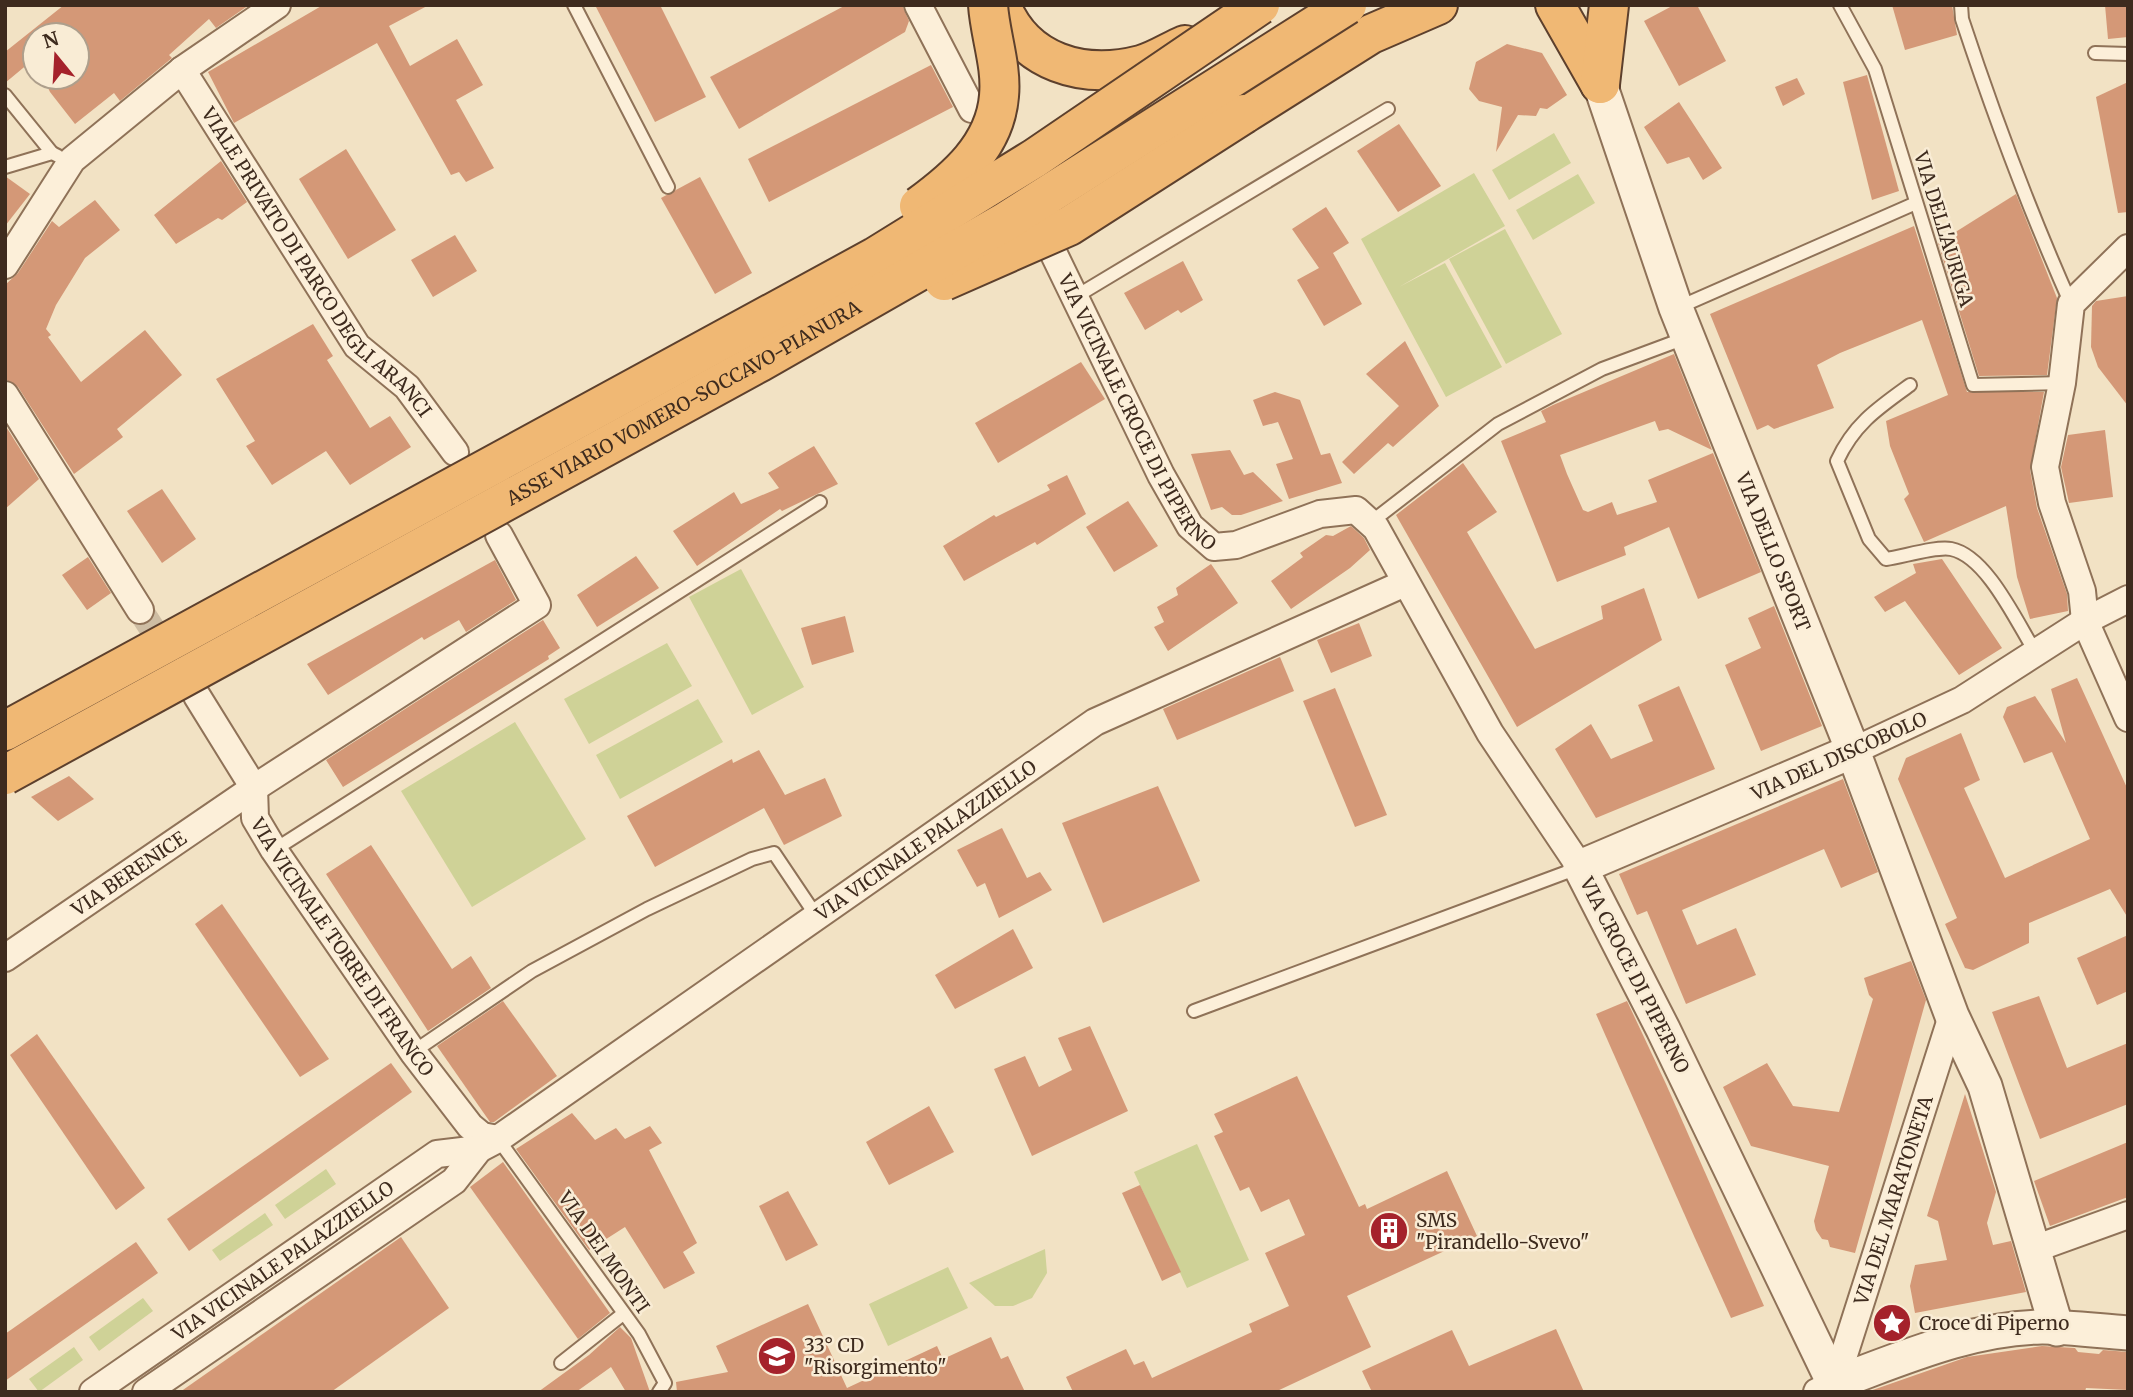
<svg xmlns="http://www.w3.org/2000/svg" width="2133" height="1397" font-family="Merriweather,serif">
<rect width="100%" height="100%" fill="#f2e2c4"/>
<g fill="#cfd297">
<polygon points="1554,133 1571,163 1509,200 1492,170"/>
<polygon points="1474,173 1505,226 1399,287 1445,263 1502,367 1446,397 1361,239"/>
<polygon points="1578,174 1595,203 1533,240 1516,210"/>
<polygon points="1505,229 1562,334 1506,364 1449,259"/>
<polygon points="741,569 804,687 752,715 689,597"/>
<polygon points="667,643 692,686 589,744 564,699"/>
<polygon points="698,699 723,742 620,799 596,755"/>
<polygon points="515,722 586,839 472,907 401,791"/>
<polygon points="1197,1144 1249,1260 1187,1288 1134,1172"/>
<polygon points="326,1169 336,1184 285,1219 275,1205"/>
<polygon points="265,1213 273,1225 220,1261 212,1250"/>
<polygon points="1045,1249 1047,1273 1032,1298 1013,1306 995,1306 969,1283"/>
<polygon points="948,1267 968,1308 888,1346 869,1304"/>
<polygon points="143,1298 153,1311 99,1351 89,1337"/>
<polygon points="74,1347 83,1360 39,1392 29,1379"/>
</g>
<g fill="#d49877">
<polygon points="64,5 249,5 216,28 209,19 169,55 172,58 120,101 114,93 75,124 50,92 43,77 77,77 77,35 35,35 35,58 5,83 5,52"/>
<polygon points="323,5 429,5 389,26 410,66 457,39 483,85 456,100 494,168 466,182 459,172 451,175 377,43 234,123 208,72"/>
<polygon points="595,5 660,5 706,97 655,122"/>
<polygon points="846,5 902,5 909,21 905,32 739,129 710,77"/>
<polygon points="1674,5 1697,5 1726,61 1679,86 1644,21"/>
<polygon points="1892,5 1952,5 1957,35 1905,50"/>
<polygon points="2105,5 2128,5 2128,37 2108,39"/>
<polygon points="1507,44 1542,53 1567,95 1547,109 1540,108 1536,116 1518,115 1496,152 1502,107 1479,101 1469,89 1476,62"/>
<polygon points="931,65 953,107 769,202 748,159"/>
<polygon points="1867,75 1899,191 1872,200 1843,82"/>
<polygon points="1797,78 1805,94 1783,106 1775,87"/>
<polygon points="2128,82 2128,212 2118,213 2096,97"/>
<polygon points="1679,102 1722,168 1703,180 1689,157 1667,164 1644,127"/>
<polygon points="1399,124 1441,186 1398,212 1357,151"/>
<polygon points="346,149 396,230 348,259 299,179"/>
<polygon points="221,161 247,202 222,220 218,218 176,244 154,215"/>
<polygon points="5,176 30,194 5,226"/>
<polygon points="700,177 752,273 715,294 661,198"/>
<polygon points="2016,194 2057,298 2047,375 1979,376 1938,243"/>
<polygon points="95,200 120,230 85,258 56,305 46,329 51,335 48,337 81,382 145,330 182,375 117,429 123,437 74,474 18,387 5,379 5,285 18,273 52,221 59,227"/>
<polygon points="1326,207 1349,243 1333,253 1362,304 1324,326 1297,280 1319,268 1292,229"/>
<polygon points="1914,226 1967,392 2044,392 2030,470 2037,508 2067,594 2068,611 2030,619 2017,577 2006,506 1924,542 1904,499 1909,494 1890,446 1886,421 1948,395 1922,320 1840,353 1817,365 1834,408 1774,429 1768,425 1757,430 1710,314"/>
<polygon points="455,235 477,271 433,297 411,260"/>
<polygon points="1183,261 1203,300 1181,313 1178,310 1145,330 1124,293"/>
<polygon points="2128,296 2128,406 2098,367 2091,347 2092,306 2096,301"/>
<polygon points="313,324 333,356 327,360 370,428 390,416 411,447 350,485 326,451 272,485 246,446 255,441 216,379"/>
<polygon points="1405,341 1439,406 1393,447 1388,443 1354,474 1342,462 1399,406 1366,374"/>
<polygon points="1674,354 1712,450 1668,429 1659,431 1655,421 1560,455 1567,474 1583,510 1588,512 1612,502 1617,515 1657,502 1648,480 1713,453 1761,572 1698,599 1669,527 1624,547 1626,555 1557,582 1501,441 1546,422 1541,411 1553,405"/>
<polygon points="1081,362 1105,399 998,463 975,423"/>
<polygon points="1275,392 1300,400 1321,455 1330,453 1342,483 1289,499 1276,464 1293,459 1278,422 1263,426 1253,400"/>
<polygon points="5,425 39,479 5,509"/>
<polygon points="2105,430 2113,497 2069,503 2061,467 2068,435"/>
<polygon points="814,446 838,484 782,511 780,509 697,566 673,531 734,492 741,504 779,488 768,473"/>
<polygon points="1230,450 1244,475 1253,472 1283,501 1241,515 1232,515 1222,507 1211,510 1191,454"/>
<polygon points="1463,463 1497,512 1467,532 1535,649 1603,619 1601,606 1644,588 1662,640 1517,727 1396,515"/>
<polygon points="1067,475 1086,514 1037,545 1035,542 964,581 943,546 994,515 996,517 1050,490 1047,485"/>
<polygon points="162,489 196,539 162,563 127,511"/>
<polygon points="1128,501 1158,546 1114,572 1086,527"/>
<polygon points="1351,526 1364,538 1370,550 1350,568 1291,609 1271,581 1303,557 1300,553 1326,535 1333,536"/>
<polygon points="636,556 659,588 597,627 577,595"/>
<polygon points="88,557 111,593 87,610 62,575"/>
<polygon points="1942,559 2002,648 1959,675 1905,601 1885,612 1874,597 1916,573 1913,564"/>
<polygon points="495,560 516,600 466,632 459,620 424,640 422,637 328,695 307,664"/>
<polygon points="1211,564 1238,603 1168,651 1154,627 1164,622 1157,607 1178,595 1176,588"/>
<polygon points="1774,606 1822,726 1761,751 1725,665 1761,648 1748,618"/>
<polygon points="845,616 854,652 812,665 801,628"/>
<polygon points="543,620 560,648 548,656 549,659 343,787 326,760"/>
<polygon points="1359,623 1372,656 1331,673 1317,640"/>
<polygon points="1280,657 1294,691 1177,740 1163,709"/>
<polygon points="2077,678 2128,790 2128,918 2110,889 2029,923 2029,943 1973,970 1965,968 1945,924 1957,918 1898,779 1906,758 1961,733 1980,780 1964,788 2005,878 2090,839 2052,752 2024,763 2003,717 2007,707 2035,696 2066,743 2051,689"/>
<polygon points="1679,686 1715,769 1596,818 1555,749 1591,724 1611,759 1653,741 1638,705"/>
<polygon points="1335,688 1387,815 1355,827 1303,701"/>
<polygon points="759,750 785,795 825,778 842,816 784,845 764,808 655,867 627,816 732,759 733,763"/>
<polygon points="69,776 94,799 58,821 31,797"/>
<polygon points="1843,779 1878,872 1841,888 1824,849 1682,910 1697,945 1736,928 1756,975 1686,1004 1647,911 1637,915 1619,874"/>
<polygon points="1158,786 1200,881 1103,923 1062,823"/>
<polygon points="1002,828 1027,878 1040,872 1052,890 999,918 985,883 977,887 957,850"/>
<polygon points="371,845 452,969 471,956 491,988 428,1031 326,874"/>
<polygon points="222,904 329,1059 300,1077 195,924"/>
<polygon points="1013,929 1033,968 955,1009 935,975"/>
<polygon points="2128,935 2128,991 2097,1005 2077,958"/>
<polygon points="1911,961 1926,1000 1855,1253 1830,1247 1828,1240 1822,1239 1816,1230 1814,1221 1829,1166 1751,1146 1723,1087 1767,1063 1793,1106 1839,1112 1873,999 1869,995 1864,978"/>
<polygon points="2039,996 2067,1068 2128,1043 2128,1104 2040,1139 1992,1012"/>
<polygon points="503,1001 557,1076 494,1122 490,1122 437,1046"/>
<polygon points="1627,1001 1666,1084 1764,1306 1731,1318 1694,1236 1596,1014"/>
<polygon points="1090,1026 1128,1111 1032,1156 994,1069 1025,1056 1039,1087 1072,1070 1058,1038"/>
<polygon points="37,1034 145,1188 116,1210 10,1055"/>
<polygon points="391,1063 412,1092 189,1251 167,1219"/>
<polygon points="1297,1076 1359,1207 1365,1204 1367,1209 1447,1171 1477,1236 1347,1296 1371,1347 1275,1392 1073,1392 1066,1377 1126,1349 1134,1365 1144,1361 1152,1378 1252,1332 1249,1324 1289,1306 1265,1253 1305,1235 1289,1199 1261,1212 1249,1187 1240,1191 1214,1136 1223,1132 1214,1114"/>
<polygon points="1965,1094 1996,1192 1987,1223 1993,1245 2011,1241 2026,1292 1915,1313 1910,1286 1915,1265 1947,1260 1938,1221 1927,1216"/>
<polygon points="929,1106 954,1152 889,1185 866,1142"/>
<polygon points="572,1113 595,1140 616,1128 625,1139 650,1126 662,1143 649,1150 697,1243 683,1252 695,1273 664,1289 625,1227 589,1250 516,1149"/>
<polygon points="2128,1142 2128,1197 2050,1226 2034,1181"/>
<polygon points="503,1162 610,1313 578,1339 470,1187"/>
<polygon points="1140,1185 1181,1272 1162,1281 1122,1193"/>
<polygon points="788,1191 818,1245 786,1261 759,1206"/>
<polygon points="401,1237 449,1308 331,1392 180,1392"/>
<polygon points="136,1242 158,1273 5,1381 5,1334"/>
<polygon points="808,1304 847,1388 937,1346 943,1359 991,1337 1001,1359 1008,1356 1025,1392 677,1392 676,1382 728,1372 716,1346"/>
<polygon points="620,1327 631,1338 650,1392 626,1392 611,1367 576,1392 538,1392 589,1355"/>
<polygon points="1556,1329 1584,1392 1372,1392 1362,1371 1452,1330 1469,1366"/>
<polygon points="2042,1346 2075,1348 2078,1352 2099,1354 2103,1350 2128,1352 2128,1390 2086,1388 2085,1392 1867,1392 1967,1357"/>
</g>
<g fill="none" stroke-linecap="round" stroke-linejoin="round">
<polyline stroke="#cebda3" stroke-width="26" stroke-dasharray="26 13" stroke-linecap="butt" points="140,610 172,659"/>
<g stroke="#8f7258" stroke-width="16">
<g id="service">
<polyline points="574,5 668,187"/>
<polyline points="1840,5 1875,69 1973,385 2062,383"/>
<path d="M1961 5 1962 19C1994 116 2029 210 2071 304"/>
<polyline points="2095,53 2128,54"/>
<polyline points="5,95 52,153"/>
<polyline points="5,167 52,153 58,156"/>
<polyline points="1075,297 1388,109"/>
<polyline points="1677,308 1916,203"/>
<path d="M1910 385C1878 408 1854 424 1837 461L1869 539 1886 559C1902 557 1936 546 1951 549 1987 556 2017 623 2036 653"/>
<polyline points="1370,523 1498,424 1602,369 1688,337"/>
<polyline points="274,850 820,502"/>
<polyline points="1194,1011 1578,868"/>
<polyline points="413,1052 532,971 647,909 752,859 774,853 817,917"/>
<polyline points="498,1139 639,1334 665,1383 659,1392"/>
<polyline points="561,1363 623,1314"/>
</g>
</g>
<g stroke="#8f7258" stroke-width="30">
<g id="minor">
<polyline points="918,5 972,109"/>
<path id="s1" d="M182 70 357 346 407 387 455 452"/>
<path id="s2" d="M1051 248 1161 475 1190 526 1214 547 1236 545 1320 514 1356 510 1376 528 1490 733 1580 867"/>
<polyline points="2128,248 2071,304 2062,383 2045,467 2052,503 2082,591 2085,621 2128,718"/>
<polyline points="5,265 72,160 182,70 277,5"/>
<polyline points="5,395 140,610"/>
<path id="s3" d="M197 696 254 788 255 818 274 850 413 1052 470 1126 482 1136 498 1139"/>
<polyline points="1853,751 1962,700 2085,621 2128,599"/>
<path id="s4" d="M5 958 254 788 537 605 499 535"/>
<polyline points="2034,1249 2128,1215"/>
<path id="s5" d="M93 1392 437 1154 479 1149 498 1139 1095 722 1405 583"/>
<polyline points="146,1392 454,1181 479,1149"/>
<path id="s6" d="M1817 1392 1835 1383 1952 1016"/>
</g>
</g>
<g stroke="#8f7258" stroke-width="37">
<g id="tertiary">
<path id="s7" d="M1600 84 1676 308 1853 751 1952 1016 1985 1086 2057 1329"/>
<path d="M1835 1383C1901 1359 1970 1328 2042 1327 2070 1327 2099 1331 2128 1333"/>
<polyline points="1838,1392 1663,1029 1580,867 1853,751"/>
</g>
</g>
<g stroke="#5d402d" stroke-width="42">
<g id="trunk">
<path d="M1001 5C1024 63 1083 80 1141 65 1156 61 1171 51 1185 45"/>
<polyline points="1555,5 1600,84"/>
<polyline points="1600,84 1609,5"/>
<polyline points="1244,114 1371,34 1438,5"/>
</g>
</g>
<use href="#service" stroke="#fcefd9" stroke-width="12"/>
<use href="#minor" stroke="#fcefd9" stroke-width="26"/>
<use href="#tertiary" stroke="#fcefd9" stroke-width="33"/>
<use href="#trunk" stroke="#f0b874" stroke-width="38"/>
<g stroke="#5d402d" stroke-width="42" stroke-linecap="butt">
<g id="trunk-bridge">
<path d="M919 206C956 179 995 146 999 96 1002 66 990 35 988 5"/>
<polyline points="944,281 1069,226 1244,114"/>
<polyline points="5,731 875,257 1035,158 1260,5"/>
<path id="s8" d="M5 775 760 362 1005 222 1347 5"/>
</g>
</g>
<use href="#trunk-bridge" stroke="#f0b874" stroke-width="38"/>
</g>
<defs>
<g id="building-disc" transform="scale(2.0125)"><circle r="9.5" fill="#a5222b" stroke="#f9ecd5"/><path d="M-4-6H4V6H1V3H-1V6H-4ZM-2.5-4.3h1.7v1.8h-1.7ZM.8-4.3h1.7v1.8H.8ZM-2.5-1h1.7V.8h-1.7ZM.8-1h1.7V.8H.8Z" fill="#fff"/></g>
<g id="sight-disc" transform="scale(2.0125)"><circle r="9.5" fill="#a5222b" stroke="#f9ecd5"/><path d="M0-6L1.8-2.2L6-1.7L2.9 1.2L3.7 5.4L0 3.3L-3.7 5.4L-2.9 1.2L-6-1.7L-1.8-2.2Z" fill="#fff"/></g>
<g id="school-disc" transform="scale(2.0125)"><circle r="9.5" fill="#a5222b" stroke="#f9ecd5"/><path d="M0-5L7-2L0 1L-7-2ZM-4 1L0 2.5L4 1V4Q0 6-4 4Z" fill="#fff"/></g>
</defs>
<g fill-rule="evenodd">
<use href="#building-disc" x="1389" y="1231"/>
<use href="#sight-disc" x="1892" y="1323"/>
<use href="#school-disc" x="777" y="1356"/>
</g>
<g text-anchor="middle" dominant-baseline="central" stroke-width="5" stroke-linejoin="round" paint-order="stroke">
<g font-size="19" fill="#3e2b1e" stroke="#f9ecd5">
<text transform="translate(1944 229) rotate(73)">VIA DELL'AURIGA</text>
<text stroke="none"><textPath href="#s1" startOffset="236">VIALE PRIVATO DI PARCO DEGLI ARANCI</textPath></text>
<text stroke="none"><textPath href="#s8" startOffset="774">ASSE VIARIO VOMERO-SOCCAVO-PIANURA</textPath></text>
<text stroke="none"><textPath href="#s2" startOffset="186">VIA VICINALE CROCE DI PIPERNO</textPath></text>
<text stroke="none"><textPath href="#s7" startOffset="499">VIA DELLO SPORT</textPath></text>
<text transform="translate(1839 756) rotate(-24)">VIA DEL DISCOBOLO</text>
<text stroke="none"><textPath href="#s5" startOffset="1004">VIA VICINALE PALAZZIELLO</textPath></text>
<text stroke="none"><textPath href="#s4" startOffset="150">VIA BERENICE</textPath></text>
<text stroke="none"><textPath href="#s3" startOffset="294">VIA VICINALE TORRE DI FRANCO</textPath></text>
<text transform="translate(1635 975) rotate(63)">VIA CROCE DI PIPERNO</text>
<text stroke="none"><textPath href="#s6" startOffset="212">VIA DEL MARATONETA</textPath></text>
<text transform="translate(604 1252) rotate(55)">VIA DEI MONTI</text>
<text stroke="none"><textPath href="#s5" startOffset="231">VIA VICINALE PALAZZIELLO</textPath></text>
</g>
<g font-size="19" fill="#3e2b1e" stroke="#f9ecd5" text-anchor="start">
<text x="1416" y="1220">SMS<tspan x="1416" dy="22">"Pirandello-Svevo"</tspan></text>
<text x="1919" y="1323">Croce di Piperno</text>
<text x="804" y="1345">33° CD<tspan x="804" dy="22">"Risorgimento"</tspan></text>
</g>
</g>
<rect width="2133" height="1397" fill="none" stroke="#3e2b1e" stroke-width="14"/>
<g transform="translate(56 56) rotate(342)"><circle r="33" fill="#f9ecd5" stroke="#ae9f8c" stroke-width="2"/>
<path d="M0-5L12 26L0 18L-12 26Z" fill="#a5222b"/>
<text y="-10" font-size="19" font-weight="bold" text-anchor="middle" fill="#3e2b1e">N</text>
</g>
</svg>
